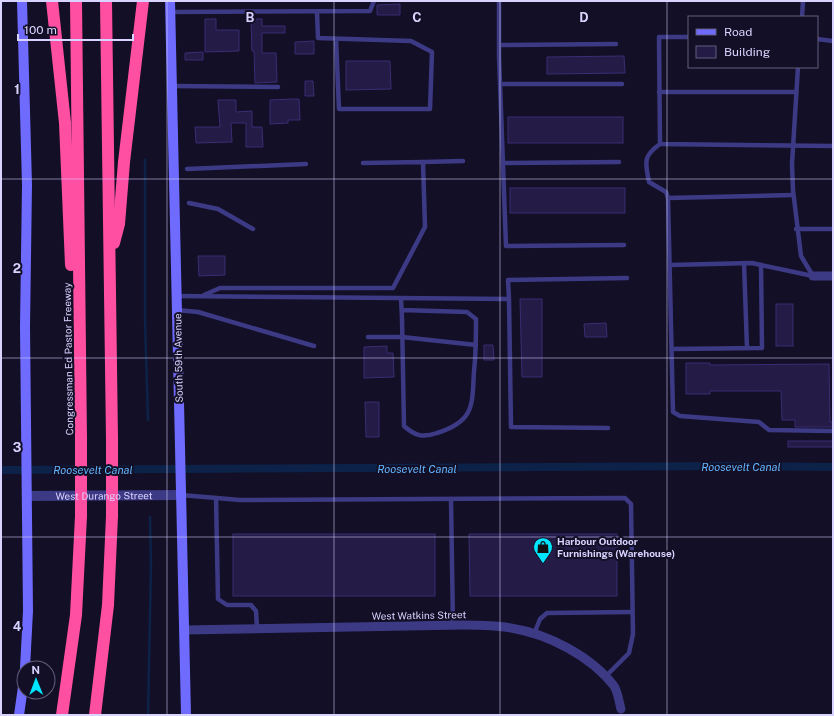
<svg xmlns="http://www.w3.org/2000/svg" width="834" height="716" font-family="'Public Sans',sans-serif">
<rect width="100%" height="100%" fill="#130f26"/>
<g fill="none" stroke-linecap="round" stroke-linejoin="round">
<g stroke="#0c2248" stroke-width="2.5">
<polyline points="145,160 145,321 148,420"/>
<polyline points="148,715 151,564 150,517"/>
</g>
<polyline stroke="#0c2248" stroke-width="8" points="1,470 720,466 833,467"/>
</g>
<g fill="#241b47" stroke="#3b2d73">
<polygon points="400,4 400,15 377,15 377,5"/>
<polygon points="205,19 216,19 216,30 239,30 239,51 205,52"/>
<polygon points="251,19 262,19 262,26 285,26 285,33 262,33 262,53 276,53 277,82 255,83 254,51 252,51"/>
<polygon points="314,41 314,54 295,54 295,42"/>
<polygon points="203,52 203,60 185,60 185,53"/>
<polygon points="624,56 625,73 547,74 547,57"/>
<polygon points="346,61 390,61 391,89 346,90"/>
<polygon points="305,81 313,81 314,96 305,96"/>
<polygon points="293,99 299,99 300,120 288,120 288,123 270,124 270,100"/>
<polygon points="218,100 236,100 236,112 252,111 252,127 262,127 263,147 246,147 246,123 231,123 232,142 196,143 195,127 220,127"/>
<rect x="508" y="117" width="115" height="26"/>
<rect x="510" y="188" width="115" height="25"/>
<polygon points="198,256 225,256 225,275 199,276"/>
<polygon points="520,299 542,299 542,377 522,377"/>
<rect x="776" y="304" width="17" height="42"/>
<polygon points="606,323 607,337 585,337 584,324"/>
<polygon points="484,345 493,345 494,360 484,360"/>
<polygon points="387,346 387,353 393,353 394,377 364,378 364,347"/>
<polygon points="686,363 710,363 710,365 829,364 830,422 833,422 833,427 795,427 795,420 782,420 781,391 710,391 710,394 686,394"/>
<polygon points="365,402 379,402 379,437 366,437"/>
<rect x="788" y="441" width="45" height="6"/>
<rect x="233" y="534" width="202" height="62"/>
<polygon points="469,534 617,534 617,596 470,596"/>
</g>
<g fill="none" stroke-linecap="round" stroke-linejoin="round">
<g stroke="#3d3a85" stroke-width="4.5">
<polyline points="499,1 499,56 506,246 624,245"/>
<polyline points="171,12 370,11 374,1"/>
<polyline points="317,12 318,38 411,41 432,52 430,109 339,109 336,39"/>
<polyline points="802,17 803,1"/>
<polyline points="689,37 659,37 660,144 833,146"/>
<polyline points="817,39 833,41"/>
<polyline points="499,45 616,44"/>
<polyline points="798,67 792,164 793,190 801,256 813,276"/>
<polyline points="500,84 622,84"/>
<polyline points="172,86 278,87"/>
<polyline points="659,92 796,92"/>
<path d="M660 144C643 156 645 162 649 182L666 192 668 198 673 412 680 416 759 422 769 430 833 431"/>
<polyline points="423,162 463,161"/>
<polyline points="503,163 619,162"/>
<polyline points="187,169 306,164"/>
<polyline points="668,198 793,195"/>
<polyline points="189,203 218,209 253,229"/>
<polyline points="796,229 833,229"/>
<polyline points="744,263 747,348"/>
<polyline points="670,265 752,263 761,265 762,348 672,349"/>
<polyline points="761,265 813,276"/>
<polyline points="204,295 220,288 393,288 425,227 423,162 363,163"/>
<polyline points="177,296 509,299 511,427 608,428"/>
<path d="M401 299 402 318 404 426C415 436 423 438 437 433 475 421 472 405 474 371 476 354 476 337 476 319L467 312 402 310"/>
<polyline points="509,299 508,280 627,278"/>
<polyline points="177,310 198,312 314,346"/>
<polyline points="368,337 402,337 476,345"/>
<polyline points="181,495 240,500 625,498 631,504 633,634 629,653 605,677"/>
<polyline points="216,498 218,599 227,605 251,605 256,611 257,629"/>
<polyline points="451,499 453,626"/>
<polyline points="534,634 540,619 547,613 632,612"/>
</g>
<g stroke="#3d3a85" stroke-width="9">
<polyline points="813,276 833,276"/>
<path d="M184 630 463 625C479 625 495 625 511 628 548 634 591 656 614 686 618 692 619 702 621 709"/>
</g>
<path stroke="#3d3a85" stroke-width="10" id="s1" d="M27 496 181 495"/>
<g stroke="#6f6bff" stroke-width="10">
<polyline points="22,1 27,185 25,327 28,611 25,668"/>
<polyline points="170,1 186,715"/>
<polyline points="19,715 24,680"/>
</g>
<g stroke="#ff4fa3" stroke-width="12">
<polyline points="52,1 65,123 71,265"/>
<polyline points="76,1 81,438"/>
<polyline points="106,1 112,439"/>
<polyline points="114,243 119,224 124,162 143,1"/>
<polyline points="62,715 76,615 81,516"/>
<polyline points="95,715 108,605 112,516"/>
</g>
<g stroke="#ff4fa3" stroke-width="12">
<polyline points="81,438 81,516"/>
<polyline points="112,439 112,516"/>
</g>
</g>
<path fill="none" stroke="#d9d4ff" stroke-width="1" stroke-opacity="0.55" d="M167 1V715M334 1V715M500 1V715M667 1V715M1 179H833M1 358H833M1 537H833"/>
<defs>
<g id="shop-pin" transform="scale(1)"><path d="M0 17L-7.5 6A9.5 9.5 0 1 1 7.5 6Z" fill="#00e5ff" stroke="#130f26"/><path d="M-5-2.5h2.3a2.7 3.5 0 0 1 5.4 0H5L5.5 6h-11ZM-1.5-2.5h3a1.5 2.3 0 0 0-3 0Z" fill="#111"/></g>
</defs>
<g fill-rule="evenodd">
<use href="#shop-pin" x="543" y="547"/>
</g>
<g text-anchor="middle" dominant-baseline="central" stroke-width="4" stroke-linejoin="round" paint-order="stroke">
<g font-size="10" fill="#d9d4ff" stroke="#130f26">
<text transform="translate(178 358) rotate(-91)">South 59th Avenue</text>
<text transform="translate(68 359) rotate(-91)">Congressman Ed Pastor Freeway</text>
<text stroke="none"><textPath href="#s1" startOffset="77">West Durango Street</textPath></text>
<text transform="translate(419 615) rotate(-1)">West Watkins Street</text>
</g>
<g font-size="10" font-weight="bold" fill="#d9d4ff" stroke="#130f26" text-anchor="start">
<text x="557" y="541">Harbour Outdoor<tspan x="557" dy="12">Furnishings (Warehouse)</tspan></text>
</g>
<g font-size="11" font-style="italic" fill="#62b6ff" stroke="#130f26">
<text x="741" y="467">Roosevelt Canal</text>
<text x="417" y="469">Roosevelt Canal</text>
<text x="93" y="470">Roosevelt Canal</text>
</g>
</g>
<g font-size="13" text-anchor="middle" font-weight="bold" fill="#d9d4ff" stroke="#130f26" stroke-width="4" stroke-linejoin="round" paint-order="stroke">
<text x="250" y="22">B</text>
<text x="417" y="22">C</text>
<text x="584" y="22">D</text>
<text x="17" y="94">1</text>
<text x="17" y="273">2</text>
<text x="17" y="452">3</text>
<text x="17" y="631">4</text>
</g>
<rect width="834" height="716" fill="none" stroke="#d9d4ff" stroke-width="4"/>
<rect x="688" y="16" width="130" height="52" fill="#130f26" stroke="#625e7d"/>
<rect x="696" y="29" width="20" height="6" fill="#6f6bff" stroke="#625e7d"/>
<text x="724" y="36" font-size="12" fill="#d9d4ff">Road</text>
<rect x="696" y="46" width="20" height="12" fill="#241b47" stroke="#625e7d"/>
<text x="724" y="56" font-size="12" fill="#d9d4ff">Building</text>
<g transform="translate(36 680) rotate(359)"><circle r="19" fill="#130f26" stroke="#625e7d"/>
<path d="M0-3L7 15L0 10L-7 15Z" fill="#00e5ff"/>
<text y="-6" font-size="11" font-weight="bold" text-anchor="middle" fill="#d9d4ff">N</text>
</g>
<path d="M18 34v6h115v-6" fill="none" stroke="#d9d4ff" stroke-width="2"/>
<text x="24" y="34" font-size="12" fill="#d9d4ff" stroke="#130f26" stroke-width="3" paint-order="stroke">100 m</text>
</svg>
